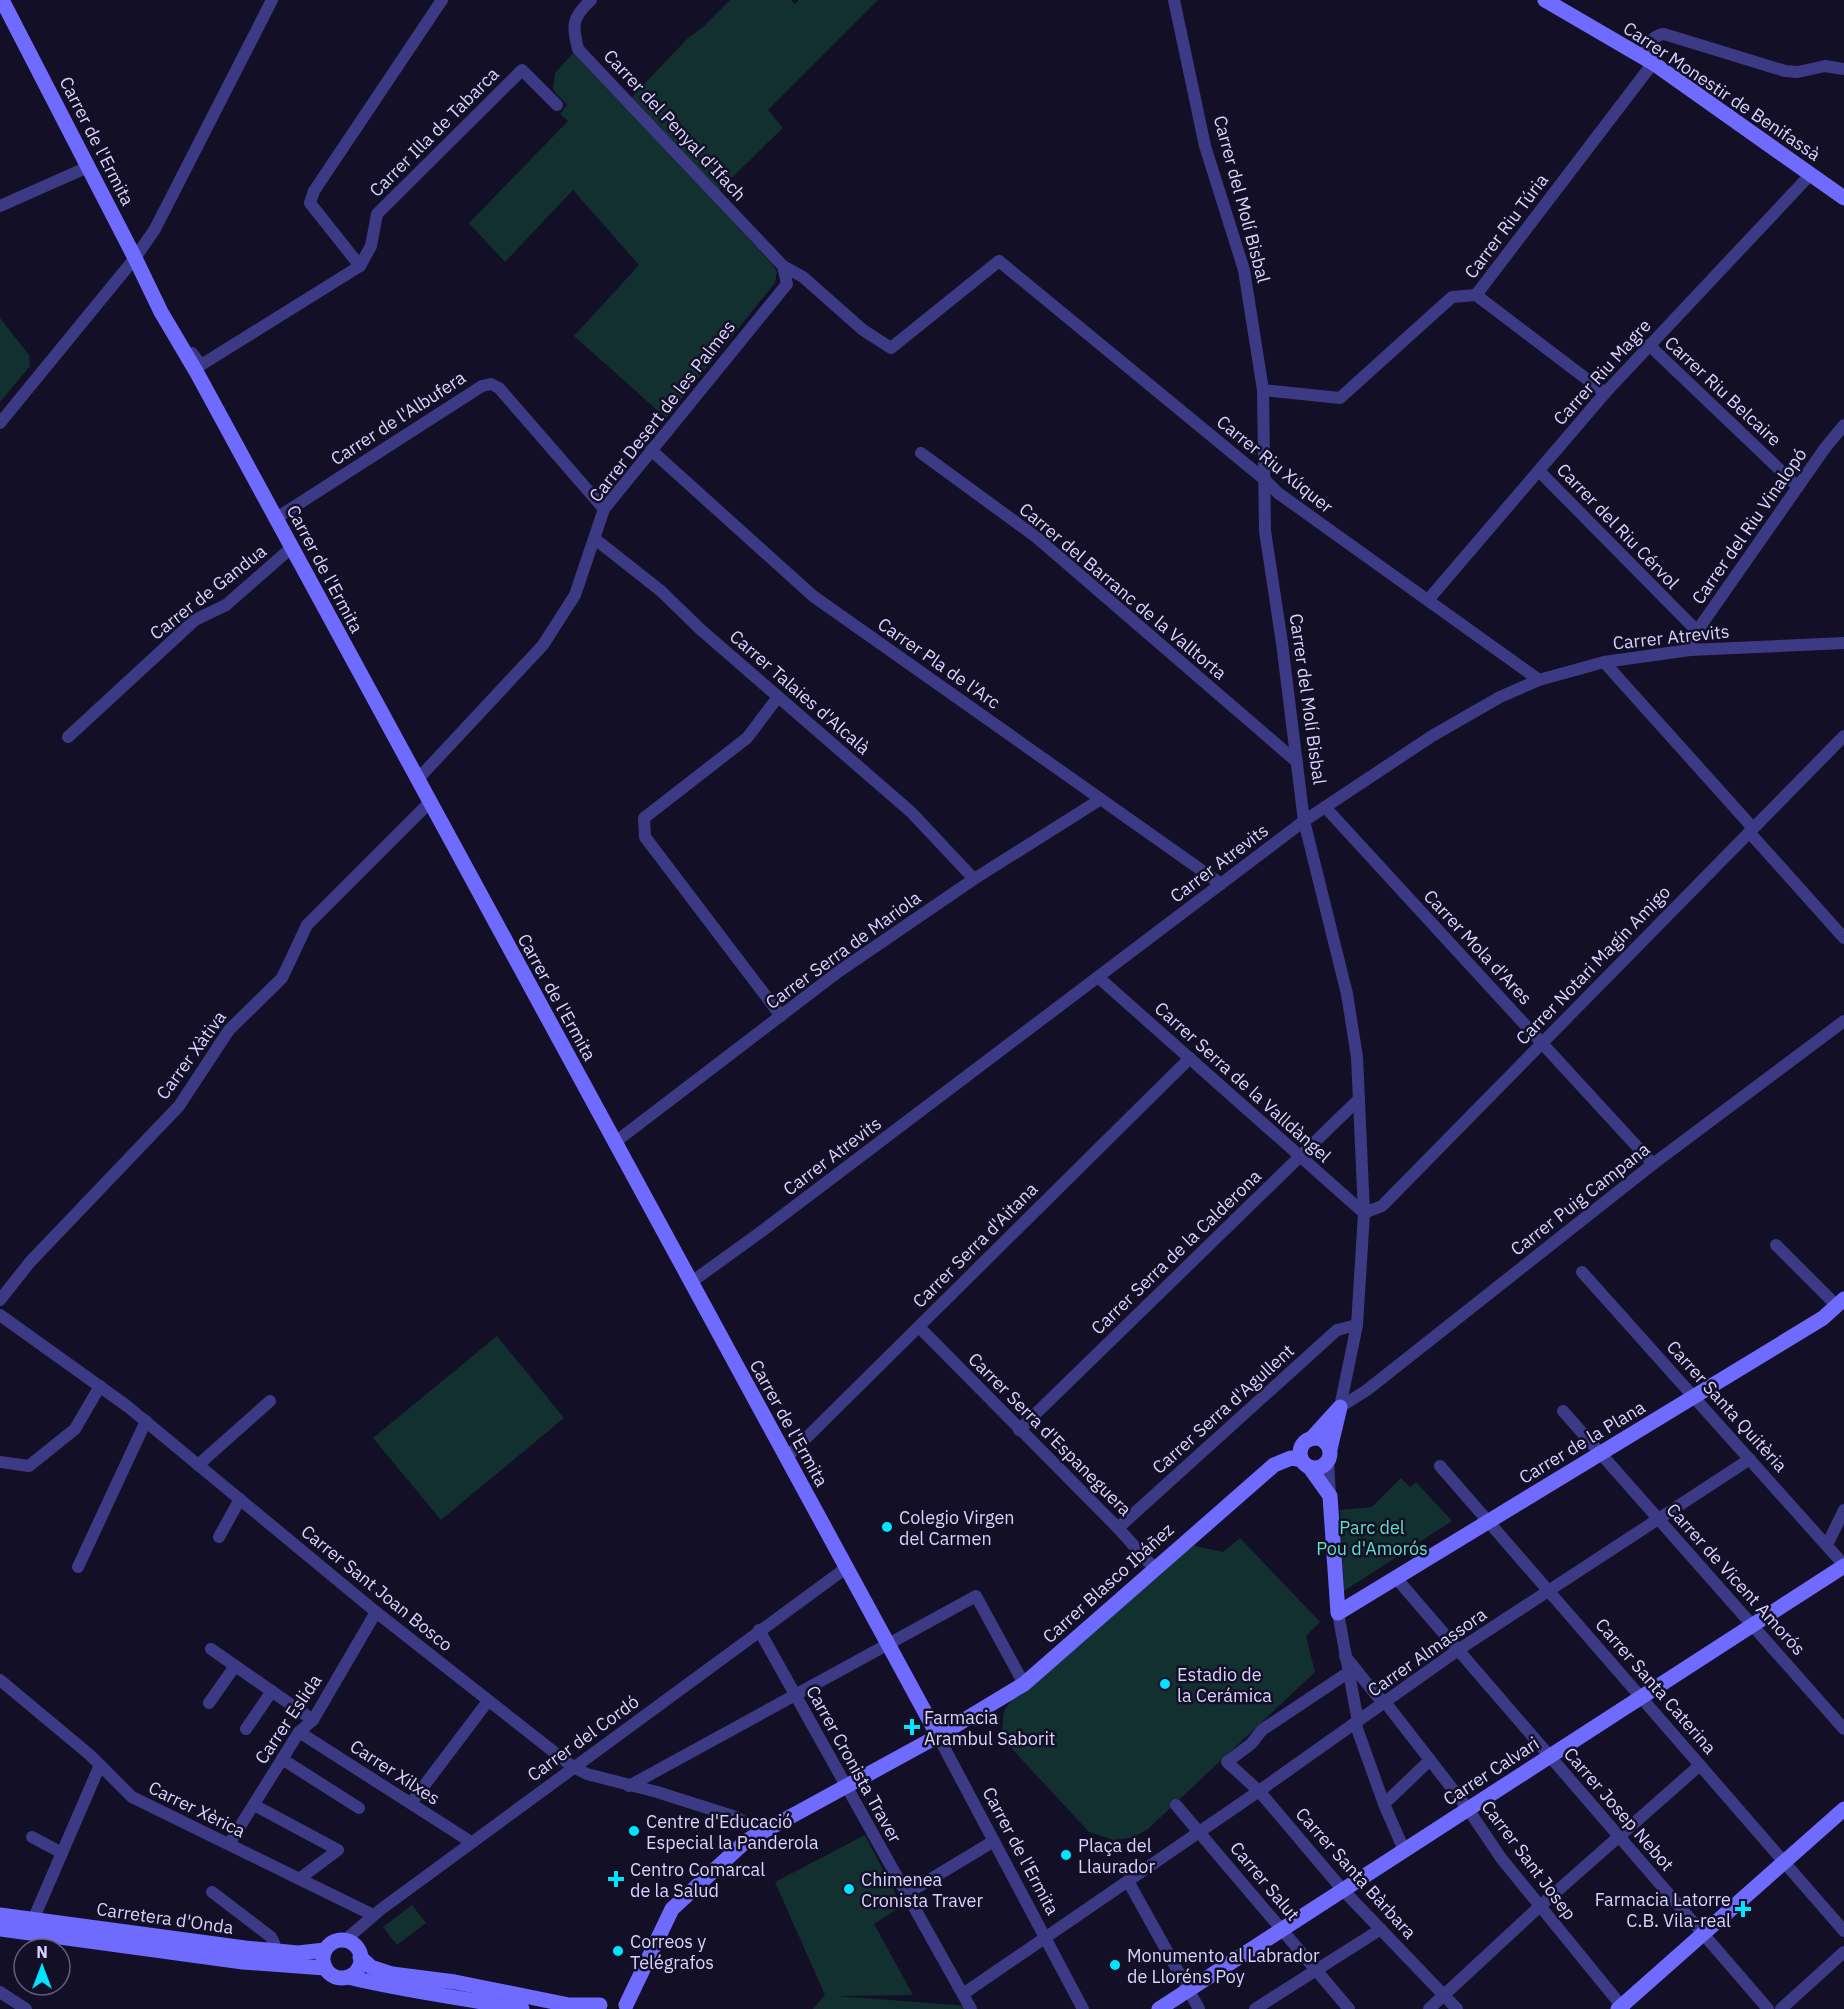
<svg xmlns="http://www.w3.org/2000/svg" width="1844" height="2009" font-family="'IBM Plex Sans',sans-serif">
<rect width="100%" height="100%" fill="#130f26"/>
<g fill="#12302f">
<polygon points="730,0 791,0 795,4 799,0 878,0 768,110 783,128 719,190 632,97 688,38 702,28"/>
<polygon points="574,52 773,265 777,272 775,283 666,418 574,336 639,265 573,190 505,262 469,223 568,121 560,114 567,105 553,90 555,73"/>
<polygon points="0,318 29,355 30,366 0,402"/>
<polygon points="497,1336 564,1418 441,1520 373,1438"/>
<polygon points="1401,1478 1410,1487 1416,1482 1452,1521 1344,1591 1340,1510 1372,1507"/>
<polygon points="1240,1538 1320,1622 1306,1636 1315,1672 1148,1829 1132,1838 1113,1840 1089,1832 1013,1750 1002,1730 1004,1711 1015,1695 1187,1544 1223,1552"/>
<polygon points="865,1835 902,1906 874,1924 913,1995 837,1996 970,2006 971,2009 813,2009 825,1995 775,1882"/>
<polygon points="412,1905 426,1923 397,1945 383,1927"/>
</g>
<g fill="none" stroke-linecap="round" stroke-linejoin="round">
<g stroke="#3d3a85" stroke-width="12">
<path d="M591 0C572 18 572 24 578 49L783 266 803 277 863 330 891 348 999 261 1264 479 1278 493 1539 680"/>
<polyline points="1174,0 1205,146 1244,270 1263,390 1265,531 1282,643 1304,821 1347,994 1357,1057 1364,1213 1357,1325 1340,1407"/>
<path d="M1643 57C1648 47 1651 35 1664 34L1785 71 1798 72 1825 66 1844 69"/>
<polyline points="0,206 88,167"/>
<polyline points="360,266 310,203 314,191 442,0"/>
<polyline points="1476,295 1605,393"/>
<polyline points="1649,345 1798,487"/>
<polyline points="192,353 201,365 360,266 371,246 377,214 522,70 557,105"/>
<polyline points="1263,390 1340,398 1452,297 1476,295 1653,63"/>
<polyline points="0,423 135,258 155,229 272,0"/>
<polyline points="651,450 813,596 1221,884"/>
<polyline points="921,453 1036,537 1297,762"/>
<polyline points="1539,471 1697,631"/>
<polyline points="275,519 482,386 491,384 499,388 604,509"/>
<polyline points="595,539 661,591 700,629 911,812 974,879"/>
<polyline points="1428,600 1605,393 1810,175"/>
<polyline points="1690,650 1697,631 1825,448 1844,425"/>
<polyline points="1604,662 1753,828"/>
<polyline points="778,697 747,738 644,818 645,837 781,1016"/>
<polyline points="68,737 195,620 226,605 291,548"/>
<polyline points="417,780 543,645 575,595 604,509 787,284 783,266"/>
<polyline points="1325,807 1653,1164"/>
<polyline points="1749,832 1844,938"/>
<polyline points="1098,977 1364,1213 1382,1206 1844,736"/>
<polyline points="614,1143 838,972 974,879 1101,799"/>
<polyline points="1776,1245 1837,1306"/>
<polyline points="1582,1272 1844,1565"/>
<polyline points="690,1283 758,1234 1304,821 1432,736 1500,697 1539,680 1604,662 1690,650 1844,643"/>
<polyline points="0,1300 30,1262 179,1106 229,1030 282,978 307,925 429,803"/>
<polyline points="0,1315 127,1406 376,1612 573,1767 587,1774 657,1792 736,1817 761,1833"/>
<polyline points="919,1327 1118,1528 1154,1568"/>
<polyline points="1340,1407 1367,1390 1653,1164 1844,1021"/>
<polyline points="1563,1411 1844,1729"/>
<polyline points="1019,1430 1359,1099"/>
<polyline points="786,1458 1190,1058"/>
<polyline points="0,1462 29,1466 75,1429 100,1386"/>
<polyline points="1328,1462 1330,1496"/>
<polyline points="198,1465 270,1401"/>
<polyline points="1440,1466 1844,1931"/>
<polyline points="1118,1528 1337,1330 1357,1325"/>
<polyline points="219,1537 240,1499"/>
<polyline points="1827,1545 1844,1510"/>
<polyline points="78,1567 146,1421"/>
<polyline points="1396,1578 1768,2009"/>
<polyline points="1338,1613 1358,1722"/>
<polyline points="759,1630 971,2009"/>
<polyline points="211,1649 313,1720"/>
<polyline points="1345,1656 1377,1696 1385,1702 1468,1809 1501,1858 1624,2009"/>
<polyline points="1349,1672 1262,1730 1251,1744 1227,1762 1259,1791 1342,1889 1457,2009"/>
<polyline points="0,1680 90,1755 132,1797 373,1915"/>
<polyline points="209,1703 235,1666"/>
<polyline points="1355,1723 1384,1804 1404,1850"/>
<polyline points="246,1729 272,1691"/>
<polyline points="299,1732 471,1842"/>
<polyline points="938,1736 1083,2009"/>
<polyline points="282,1759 359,1808"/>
<polyline points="629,1786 976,1596 1024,1684"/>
<polyline points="411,1803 488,1701"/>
<polyline points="1384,1804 1430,1760"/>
<polyline points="254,1805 338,1850 299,1879"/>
<polyline points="1176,1805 1349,2009"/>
<polyline points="32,1837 62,1853"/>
<polyline points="229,1844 299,1732 313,1720 376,1612"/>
<polyline points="1128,1881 1199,2009"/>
<polyline points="212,1892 271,1937 274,1943 274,1951"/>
<polyline points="906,1894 994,1841"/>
<polyline points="33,1920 100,1765"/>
<polyline points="344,1941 380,1910 846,1568"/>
<polyline points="0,1992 26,2009"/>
<polyline points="963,1994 1259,1791 1458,1650 1750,1459"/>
<polyline points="1255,2009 1381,1929"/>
<polyline points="1429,2009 1539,1907 1700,1765"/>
<polyline points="1781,2009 1844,1952"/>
</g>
<g stroke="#6f6bff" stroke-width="15">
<polyline points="2,0 135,258 161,312 197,373 938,1736"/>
<polyline points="1545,0 1653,63 1844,198"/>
<circle cx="1315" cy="1453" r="15"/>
<polyline points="1311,1439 1340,1407 1330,1449"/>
<polyline points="1310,1468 1330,1496 1338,1613 1823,1318 1844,1299"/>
<polyline points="0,1915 245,1948 298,1953 325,1950"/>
<polyline points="0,1929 243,1962 325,1968"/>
<circle cx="342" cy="1959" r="19"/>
<polyline points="360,1957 371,1967 392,1974 455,1982 569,2005 600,2005"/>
<path d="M348 1977C405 1991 464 1998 522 2009"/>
<polyline points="626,2005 672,1909 746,1841 938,1736 1024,1684 1274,1465 1291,1458 1301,1460"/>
<polyline points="1159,2009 1844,1566"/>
<polyline points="1618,2009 1844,1809"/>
</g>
</g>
<g fill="#00e5ff" stroke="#130f26" stroke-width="2">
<circle cx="887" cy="1527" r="6"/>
<circle cx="1165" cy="1684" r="6"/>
<path d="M909 1718h6v6h6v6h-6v6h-6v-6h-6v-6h6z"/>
<circle cx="634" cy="1831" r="6"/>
<circle cx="1066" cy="1855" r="6"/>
<path d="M613 1870h6v6h6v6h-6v6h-6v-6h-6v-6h6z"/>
<circle cx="849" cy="1889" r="6"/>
<path d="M1740 1900h6v6h6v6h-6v6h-6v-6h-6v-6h6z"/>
<circle cx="618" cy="1951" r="6"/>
<circle cx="1115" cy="1965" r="6"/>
</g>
<g text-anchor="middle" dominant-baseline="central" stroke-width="5" stroke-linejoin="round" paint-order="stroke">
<g font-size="18" fill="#d9d4ff" stroke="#130f26">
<text transform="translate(1722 91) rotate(34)">Carrer Monestir de Benifassà</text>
<text transform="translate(675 125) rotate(47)">Carrer del Penyal d'Ifach</text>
<text transform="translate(434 132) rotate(-45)">Carrer Illa de Tabarca</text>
<text transform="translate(97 141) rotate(63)">Carrer de l'Ermita</text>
<text transform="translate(1242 199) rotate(75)">Carrer del Molí Bisbal</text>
<text transform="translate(1506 226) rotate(-53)">Carrer Riu Túria</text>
<text transform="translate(1602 372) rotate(-48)">Carrer Riu Magre</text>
<text transform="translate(1723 391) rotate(43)">Carrer Riu Belcaire</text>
<text transform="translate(662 411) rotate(-52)">Carrer Desert de les Palmes</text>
<text transform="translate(398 418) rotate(-33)">Carrer de l'Albufera</text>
<text transform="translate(1275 464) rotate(39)">Carrer Riu Xúquer</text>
<text transform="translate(1618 526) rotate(46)">Carrer del Riu Cérvol</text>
<text transform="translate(1749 526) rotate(-55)">Carrer del Riu Vinalopó</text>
<text transform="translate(325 569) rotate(62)">Carrer de l'Ermita</text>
<text transform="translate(1123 591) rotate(40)">Carrer del Barranc de la Valltorta</text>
<text transform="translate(208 592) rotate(-38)">Carrer de Gandua</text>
<text transform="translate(1671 637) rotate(-6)">Carrer Atrevits</text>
<text transform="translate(939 663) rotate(35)">Carrer Pla de l'Arc</text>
<text transform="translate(800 692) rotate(41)">Carrer Talaies d'Alcalà</text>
<text transform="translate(1308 699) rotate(82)">Carrer del Molí Bisbal</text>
<text transform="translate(1219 863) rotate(-37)">Carrer Atrevits</text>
<text transform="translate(1478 947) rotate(47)">Carrer Mola d'Ares</text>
<text transform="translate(843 950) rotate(-36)">Carrer Serra de Mariola</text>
<text transform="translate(1593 965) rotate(-46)">Carrer Notari Magín Amigo</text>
<text transform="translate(557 997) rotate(61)">Carrer de l'Ermita</text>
<text transform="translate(191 1055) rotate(-54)">Carrer Xàtiva</text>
<text transform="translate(1243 1082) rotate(42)">Carrer Serra de la Valldàngel</text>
<text transform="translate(832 1156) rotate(-37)">Carrer Atrevits</text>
<text transform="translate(1580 1199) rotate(-38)">Carrer Puig Campana</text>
<text transform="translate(975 1245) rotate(-45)">Carrer Serra d'Aitana</text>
<text transform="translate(1176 1252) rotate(-44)">Carrer Serra de la Calderona</text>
<text transform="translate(1727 1406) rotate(48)">Carrer Santa Quitèria</text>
<text transform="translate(1223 1409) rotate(-42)">Carrer Serra d'Agullent</text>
<text transform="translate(789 1423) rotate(61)">Carrer de l'Ermita</text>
<text transform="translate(1050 1434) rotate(45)">Carrer Serra d'Espaneguera</text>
<text transform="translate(1582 1442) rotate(-31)">Carrer de la Plana</text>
<text transform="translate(1736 1579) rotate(48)">Carrer de Vicent Amorós</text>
<text transform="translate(1108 1583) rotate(-42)">Carrer Blasco Ibáñez</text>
<text transform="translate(377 1588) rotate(39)">Carrer Sant Joan Bosco</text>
<text transform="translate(1427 1652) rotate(-35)">Carrer Almassora</text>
<text transform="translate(1656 1686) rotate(49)">Carrer Santa Caterina</text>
<text transform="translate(288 1719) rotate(-56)">Carrer Eslida</text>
<text transform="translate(583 1738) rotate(-36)">Carrer del Cordó</text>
<text transform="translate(854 1764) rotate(61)">Carrer Cronista Traver</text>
<text transform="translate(1491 1771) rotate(-33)">Carrer Calvari</text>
<text transform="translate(395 1772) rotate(33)">Carrer Xilxes</text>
<text transform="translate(197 1809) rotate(26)">Carrer Xèrica</text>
<text transform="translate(1619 1809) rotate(49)">Carrer Josep Nebot</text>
<text transform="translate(1021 1851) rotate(62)">Carrer de l'Ermita</text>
<text transform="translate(1529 1860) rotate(53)">Carrer Sant Josep</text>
<text transform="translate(1356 1873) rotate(48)">Carrer Santa Bàrbara</text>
<text transform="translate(1265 1881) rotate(50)">Carrer Salut</text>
<text transform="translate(165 1918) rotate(8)">Carretera d'Onda</text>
</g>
<g font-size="18" fill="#d9d4ff" stroke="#130f26" text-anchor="start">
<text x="899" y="1517">Colegio Virgen<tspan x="899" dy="21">del Carmen</tspan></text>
<text x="1177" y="1674">Estadio de<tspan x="1177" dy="21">la Cerámica</tspan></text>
<text x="924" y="1717">Farmacia<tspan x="924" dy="21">Arambul Saborit</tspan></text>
<text x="646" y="1821">Centre d'Educació<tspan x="646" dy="21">Especial la Panderola</tspan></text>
<text x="1078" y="1845">Plaça del<tspan x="1078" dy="21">Llaurador</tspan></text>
<text x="630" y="1869">Centro Comarcal<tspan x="630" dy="21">de la Salud</tspan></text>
<text x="861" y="1879">Chimenea<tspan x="861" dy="21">Cronista Traver</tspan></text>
<text x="1731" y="1899" text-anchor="end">Farmacia Latorre<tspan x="1731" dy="21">C.B. Vila-real</tspan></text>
<text x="630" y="1941">Correos y<tspan x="630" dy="21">Telégrafos</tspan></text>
<text x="1127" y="1955">Monumento al Labrador<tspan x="1127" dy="21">de Lloréns Poy</tspan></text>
</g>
<g font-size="18" fill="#5fe0c0" stroke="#130f26">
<text x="1372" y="1527">Parc del<tspan x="1372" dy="21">Pou d'Amorós</tspan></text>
</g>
</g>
<g transform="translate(42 1967)"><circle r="28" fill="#130f26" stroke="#625e7d" stroke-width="1.5"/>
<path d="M0-4.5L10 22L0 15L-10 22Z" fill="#00e5ff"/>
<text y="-9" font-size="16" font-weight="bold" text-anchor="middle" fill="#d9d4ff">N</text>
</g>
</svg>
